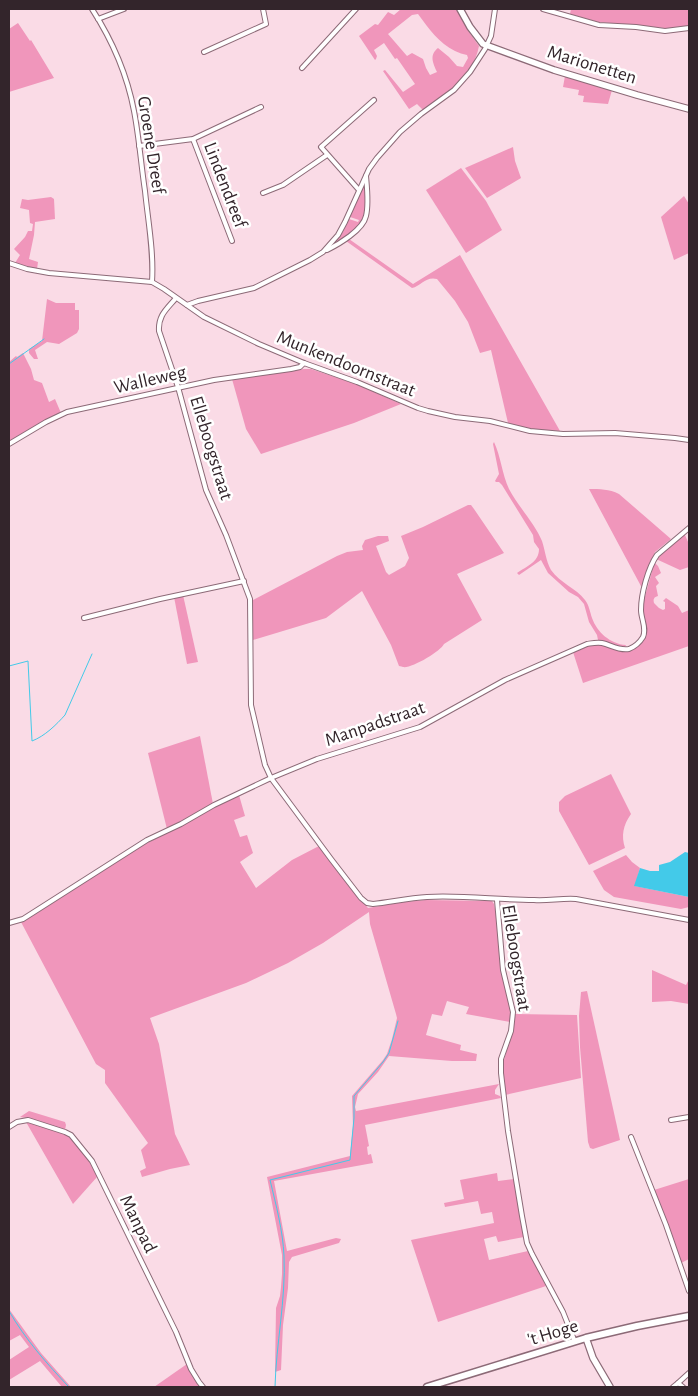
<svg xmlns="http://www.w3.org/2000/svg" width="698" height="1396" font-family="'Alegreya Sans',sans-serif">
<rect width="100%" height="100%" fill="#fadbe6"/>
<g fill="#f096bb" fill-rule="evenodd">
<path d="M401 9H457L469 32 479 46C473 77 447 93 424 111L417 104 409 109 383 71 385 70 403 92 415 84 397 58 395 59 384 43 374 50 377 56 376 59 375 60 359 36 375 24 378 25 388 12 394 15ZM418 14C429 29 439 43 455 51 459 53 463 54 467 55L468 58 463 67 457 66 449 57 438 48C429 55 433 63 437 72L430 75 426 68 423 59 412 53 407 56 388 34 412 15Z"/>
<polygon points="571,9 689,9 689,26 673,29 636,25 598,22 570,14"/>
<polygon points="18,23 30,41 31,40 54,78 9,92 9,29"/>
<polygon points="565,76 612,90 608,104 583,102 584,96 578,95 579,90 563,87"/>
<polygon points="513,147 515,161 521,178 487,198 465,168"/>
<polygon points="461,168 486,201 502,230 466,253 426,190"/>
<path d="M364 185 366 187C366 196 367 208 365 216 360 229 345 237 335 245L333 244 343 232 349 219 358 222 359 220 350 217Z"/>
<polygon points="684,196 689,204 689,253 674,260 661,217"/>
<polygon points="51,197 54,199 55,219 35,222 34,235 29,259 38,262 37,269 15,263 20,255 14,249 25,237 28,231 32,231 33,224 30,223 29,210 20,208 22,199 28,200"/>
<path d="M349 239 413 284 460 255 560 431 528 429 508 423 491 350 480 353 468 322 455 301 437 279C426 276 421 286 412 288L346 241Z"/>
<polygon points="47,299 56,303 75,303 75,310 79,310 79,329 77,333 59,344 47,342 35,350 38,359 34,359 29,353 29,349 42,341"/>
<polygon points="23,353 31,369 34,380 42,383 49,402 55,399 61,413 42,422 9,442 9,362 16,356 17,357"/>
<polygon points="304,369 311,369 356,384 401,404 354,423 261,454 246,429 232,379"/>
<path d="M494 442C501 457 502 474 509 489 518 506 535 524 542 541 545 550 546 561 551 570 560 583 576 588 585 600 589 605 590 612 592 618 597 632 610 644 626 645L625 647 618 646 598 640 597 635 589 622 584 604 578 597 569 592 548 573 541 560 519 575 517 573C527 566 539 562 539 549L534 542 533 535 502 485 499 482H496L495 481 499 474 493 444Z"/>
<path d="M589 489C600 489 609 489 619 494L671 539 655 552 642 588Z"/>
<path d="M468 505H471L474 509 504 553 457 574 482 620 444 644C441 651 411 669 403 667 402 667 401 666 399 666L391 645 362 591 326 618 253 640 252 603 253 600 337 556 347 552 363 550 362 546 365 540 378 536H388L389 541 376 546 386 572 389 575 405 566 409 558 401 536 423 527Z"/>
<polygon points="684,533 689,544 689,567 680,570 656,559 658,556"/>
<path d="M655 563 658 566 661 573 655 577 659 583 656 586 658 596C654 597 653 599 654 603L659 608 663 610 665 609V602L663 601 666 598 678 606 682 613 689 610V646L583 683 573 652 587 646 597 644 632 650 638 645 644 638V600L654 564Z"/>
<polygon points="183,595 198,662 187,664 174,597"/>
<polygon points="200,736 213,804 167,829 148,753"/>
<path d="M611 774 631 814C623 825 621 836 625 848L589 865 559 811V802L565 796Z"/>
<polygon points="239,795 245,816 234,820 240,837 247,835 253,853 240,862 256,888 292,860 319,846 368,908 403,902 425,900 492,901 494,904 496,914 501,971 510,1005 511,1015 510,1022 466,1014 469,1007 447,1001 442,1016 432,1014 426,1035 461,1045 460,1050 477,1054 476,1061 452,1061 389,1056 378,1072 358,1094 355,1107 356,1111 499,1084 495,1090 495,1094 500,1096 501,1098 365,1125 369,1146 367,1147 368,1155 371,1154 373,1163 274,1181 287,1251 336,1238 341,1239 339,1243 292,1257 289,1262 288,1288 283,1325 281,1370 275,1372 276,1308 280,1296 281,1287 282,1274 282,1255 267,1177 350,1156 353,1126 352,1096 383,1060 387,1054 392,1039 397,1018 396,1014 370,924 369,912 323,943 288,963 246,983 150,1018 159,1044 175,1134 190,1165 170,1169 142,1177 140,1171 146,1168 141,1150 148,1143 105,1083 105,1070 96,1064 21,922 26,920 143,845 183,825 217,806"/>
<polygon points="626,855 632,862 640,868 635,886 689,897 689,907 681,909 614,897 604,890 593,871"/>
<polygon points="652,970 686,985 689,979 689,1004 671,1001 652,1002"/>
<polygon points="587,991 620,1140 593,1149 590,1148 588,1142 580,1047 579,1016 581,992"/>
<polygon points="515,1014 577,1015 581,1078 505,1095 502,1067 511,1035"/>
<polygon points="29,1111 65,1122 66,1125 65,1130 26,1118 20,1117"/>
<path d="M26 1122C39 1125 57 1127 68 1135 80 1144 91 1163 97 1177L73 1204Z"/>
<polygon points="497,1173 498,1181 514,1179 524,1237 498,1242 496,1236 484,1239 489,1260 528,1251 546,1286 438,1322 411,1240 494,1223 492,1212 481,1214 478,1201 445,1207 444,1203 464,1199 460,1180"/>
<polygon points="689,1179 689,1259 681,1263 654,1190"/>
<polygon points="9,1309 41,1353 71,1387 62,1387 40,1361 9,1380 9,1360 29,1347 20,1335 9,1341"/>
<polygon points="187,1364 201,1387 154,1387"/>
</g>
<polygon fill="#43cae9" points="685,852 689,853 689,897 634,886 640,868 650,871 659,871 659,865 670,862"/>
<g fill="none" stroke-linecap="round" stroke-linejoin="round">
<g stroke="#43cae9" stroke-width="1">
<polyline points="9,364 44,339"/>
<path d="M9 666 28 661 32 741C45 736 56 725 65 715L92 654"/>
<path d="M9 1311C25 1339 47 1364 69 1387"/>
<path d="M275 1387C276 1344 286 1300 284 1256 283 1231 276 1205 270 1180L350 1160 354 1118V1096L383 1062 389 1053 398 1021"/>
</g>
<g stroke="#8c6a77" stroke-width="6">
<g id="street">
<path d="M92 9C112 40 127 74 134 111 139 137 141 164 145 191 148 221 154 252 152 282"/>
<polyline points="543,9 599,25 636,27 665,31 689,28"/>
<polyline points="98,19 124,9"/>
<polyline points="204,52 266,24 263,9"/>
<polyline points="302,68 356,9"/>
<polyline points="193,139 232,241"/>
<polyline points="139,146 193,139 261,107"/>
<polyline points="359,190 321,147 374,100"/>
<polyline points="263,193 283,185 327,155"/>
<path d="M327 250C339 244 363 230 366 216 369 204 367 188 366 176"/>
<polyline points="9,263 27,269 49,273 152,282 164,289 204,317 259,344 304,363 357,382 418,408 428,411 455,417 490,421 530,431 563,434 615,433 675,438 689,440"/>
<path d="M176 298C167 309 158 315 159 331L178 387 206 490 226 535 250 599 251 705 265 765 271 778 331 859 361 898 367 903 373 904C391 902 409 898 427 897 463 895 498 900 534 900 548 901 562 898 576 899L689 920"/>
<polyline points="187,305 198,301 254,288 310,260 323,252 338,235 345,222 369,169 377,158 400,132 421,114 454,90 470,72 485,49 491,36 495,9"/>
<polyline points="9,444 46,422 67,412 214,380 291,369 300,367 304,363"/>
<polyline points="84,618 160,599 244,581"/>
<polyline points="497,900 503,970 513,1012 511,1031 501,1059 501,1073 508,1131 522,1216 527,1243 532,1254 563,1312 575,1342"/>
<path d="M9 923 23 919 147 840 181 824 214 805 271 778 317 759 420 727 505 680 587 644C593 643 597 642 602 643 611 645 619 651 629 649 634 647 640 642 643 637 647 628 641 619 641 610 641 594 648 568 657 555L689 528"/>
<polyline points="671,1120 689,1117"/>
<polyline points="9,1127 17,1122 28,1120 65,1132 71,1135 92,1161 176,1332 191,1369 199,1382 203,1387"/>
<polyline points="631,1137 666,1225 689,1291"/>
<polyline points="678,1383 689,1373"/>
<polyline points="673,1387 678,1383 683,1387"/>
</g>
</g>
<g stroke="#8c6a77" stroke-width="8">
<g id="secondary">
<polyline points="460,9 470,27 483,44 554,70 637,95 689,109"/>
<polyline points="586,1338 593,1358 610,1387"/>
</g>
</g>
<g stroke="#8c6a77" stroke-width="9">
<polyline id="primary" points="427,1387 586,1338 637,1326 689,1316"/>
</g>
<use href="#street" stroke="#fff" stroke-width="4"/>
<use href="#secondary" stroke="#fff" stroke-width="5.5"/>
<use href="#primary" stroke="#fff" stroke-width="6"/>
</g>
<g text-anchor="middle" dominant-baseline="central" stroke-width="5" stroke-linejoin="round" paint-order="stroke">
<g font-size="19" fill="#33252b" stroke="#fff">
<text transform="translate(592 65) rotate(17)">Marionetten</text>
<text transform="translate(151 145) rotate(81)">Groene Dreef</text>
<text transform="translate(225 185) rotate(69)">Lindendreef</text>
<text transform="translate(346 364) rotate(22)">Munkendoornstraat</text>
<text transform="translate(150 380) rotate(-13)">Walleweg</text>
<text transform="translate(211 448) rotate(73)">Elleboogstraat</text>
<text transform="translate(375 724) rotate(-19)">Manpadstraat</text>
<text transform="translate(516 958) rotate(81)">Elleboogstraat</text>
<text transform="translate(138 1224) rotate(64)">Manpad</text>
<text transform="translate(553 1333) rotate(-17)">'t Hoge</text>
</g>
</g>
<rect width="698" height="1396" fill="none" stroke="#33252b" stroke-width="20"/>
</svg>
